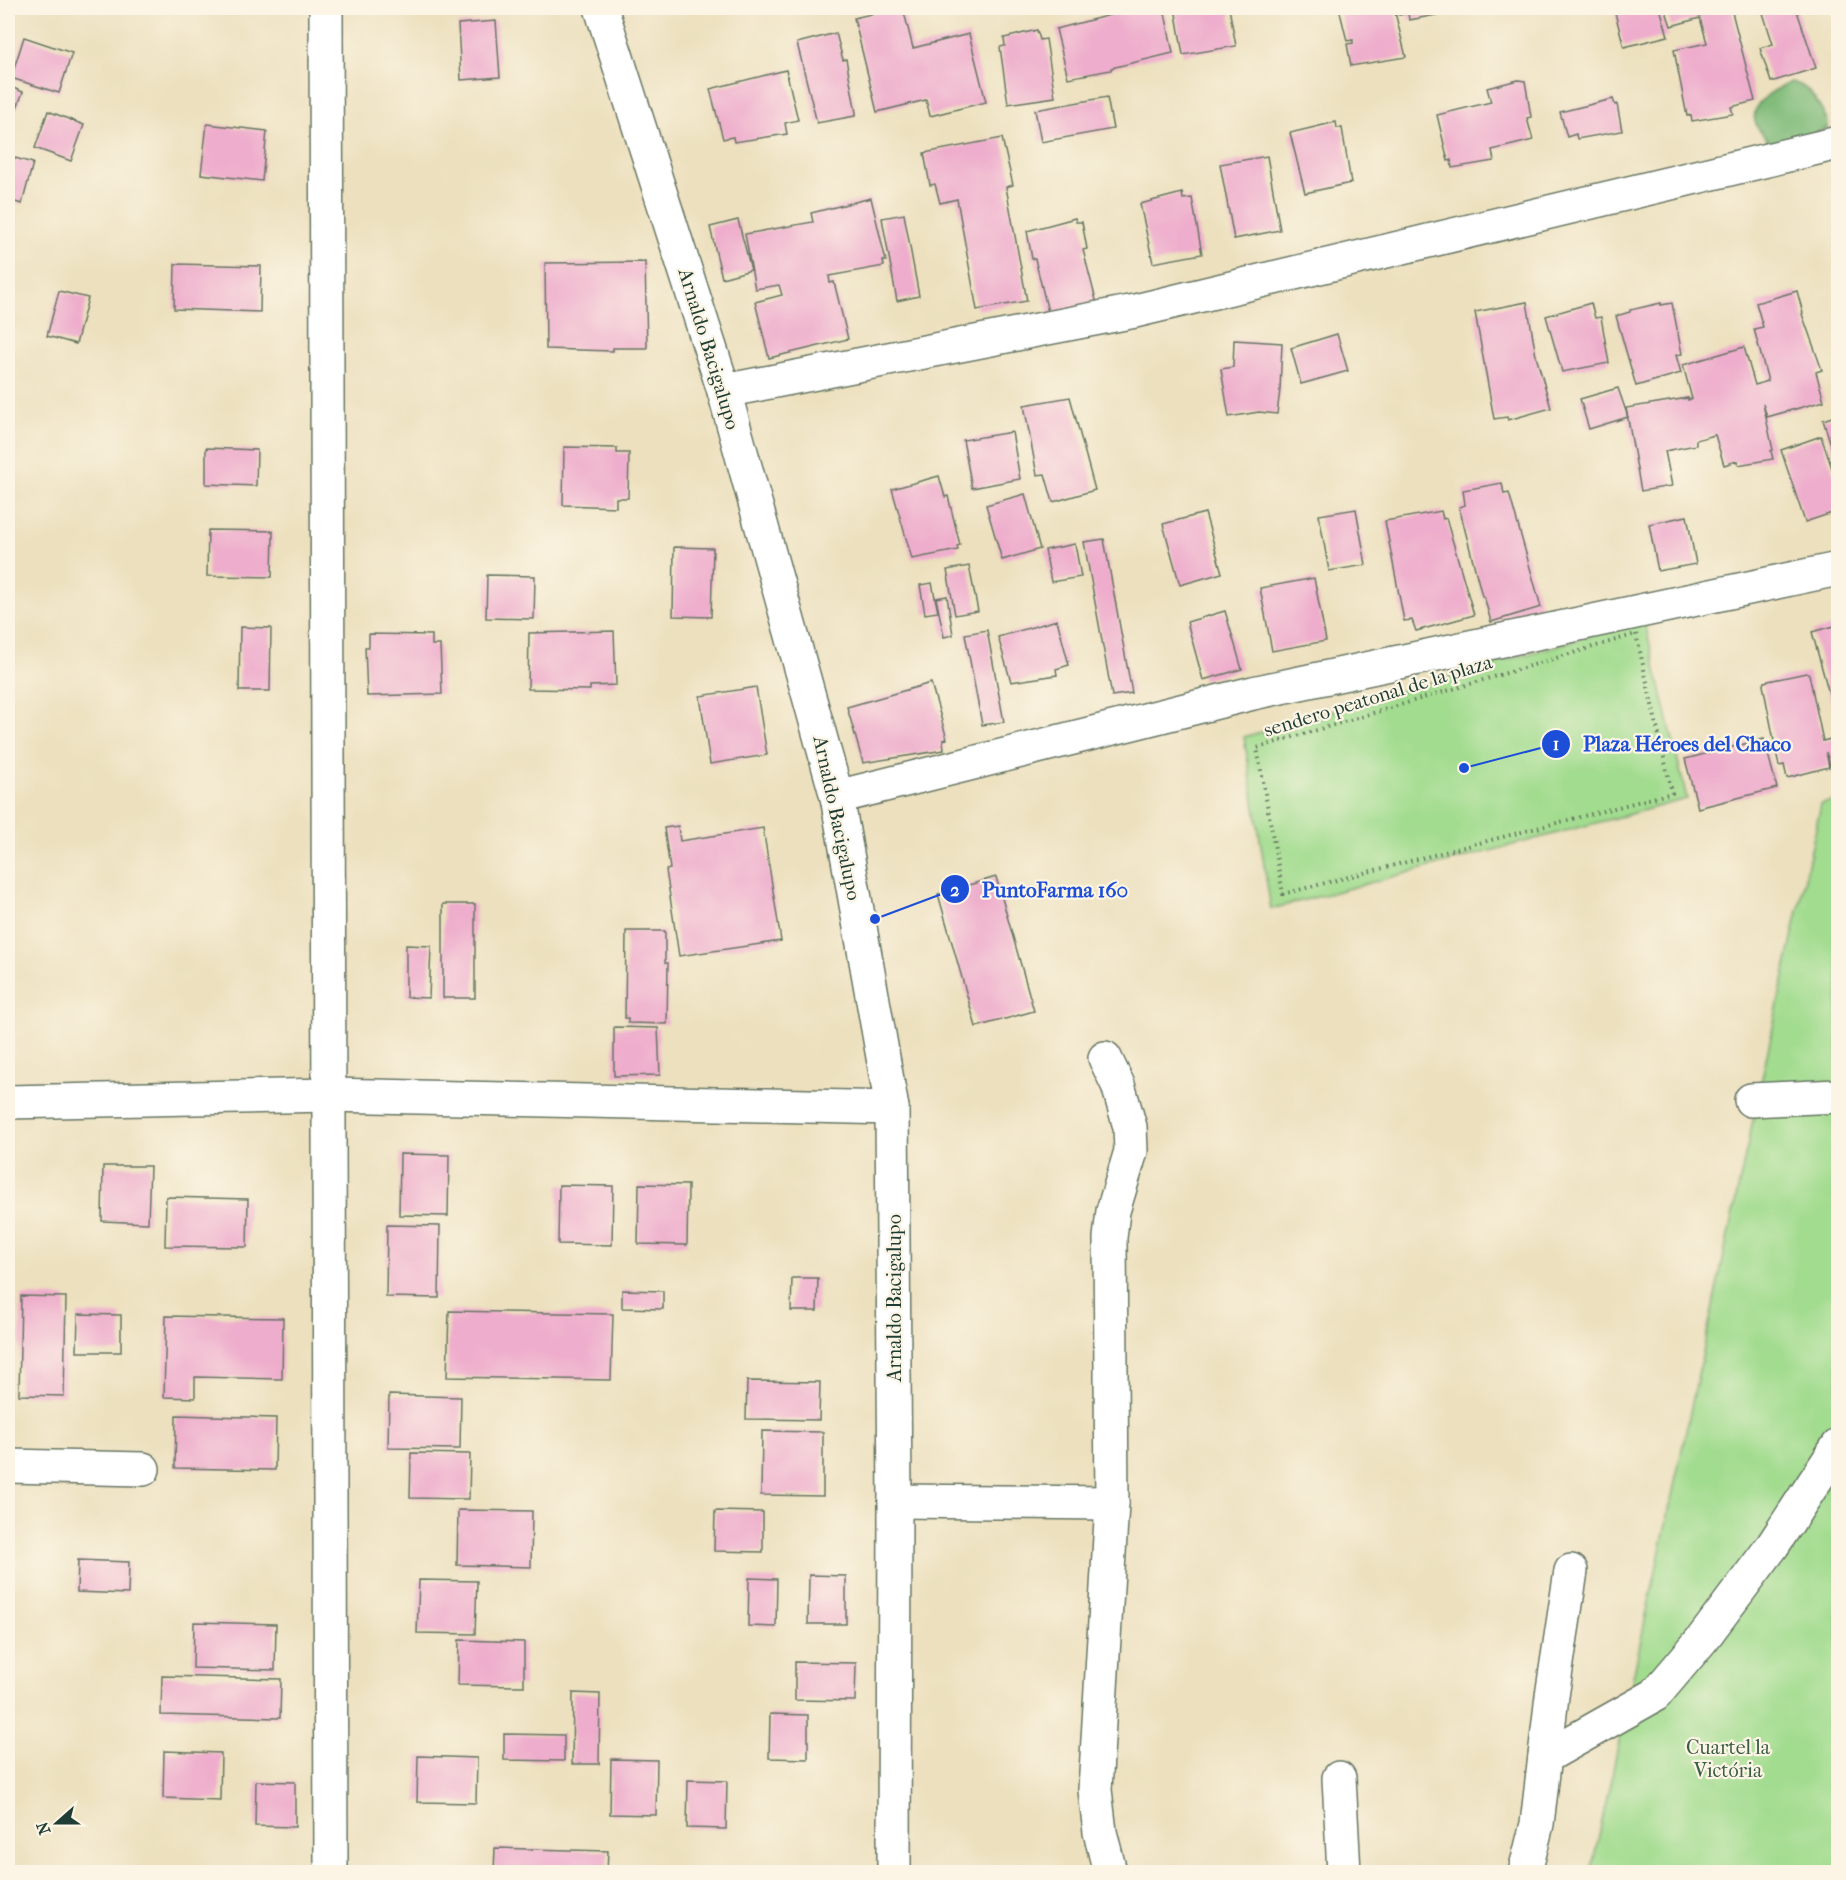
<svg xmlns="http://www.w3.org/2000/svg" width="1846" height="1880" font-family="'IM FELL French Canon',serif">
<rect width="100%" height="100%" fill="#fcf5e5"/>
<filter id="ink" filterUnits="userSpaceOnUse"><feTurbulence type="fractalNoise" baseFrequency=".0167" numOctaves="2"/><feDisplacementMap in="SourceGraphic" scale="12" xChannelSelector="R" yChannelSelector="G"/><feConvolveMatrix kernelMatrix="1 2 1 2 8 2 1 2 1" color-interpolation-filters="sRGB"/></filter>
<filter id="wash" filterUnits="userSpaceOnUse"><feTurbulence type="fractalNoise" baseFrequency=".008" numOctaves="4" result="noise"/><feDisplacementMap in="SourceGraphic" scale="24" xChannelSelector="R" yChannelSelector="G"/><feGaussianBlur stdDeviation="1.35" result="paint"/><feColorMatrix in="noise" values="0 0 0 0 0 0 0 0 0 0 0 0 0 0 0 0 0 1.4 0 .05"/><feComposite in="paint" operator="in"/></filter>
<g filter="url(#wash)">
<rect width="100%" height="100%" fill="#ece0be"/>
<g fill="#a2dc8f" stroke="#608c62" stroke-width="1.5">
<polygon points="1644,620 1687,799 1271,909 1244,737"/>
<polygon points="1838,800 1838,1872 1591,1872 1821,804"/>
</g>
<path fill="#81bc7a" stroke="#507c57" stroke-width="1.5" d="M1791 82C1811 85 1819 106 1828 122L1827 129 1773 147C1769 140 1762 135 1758 128 1744 105 1775 89 1791 82Z"/>
<g id="blocks">
<g fill="#eeadcc">
<polygon points="896,8 903,8 913,48 969,34 986,102 930,116 926,100 877,112 854,18"/>
<polygon points="1112,8 1164,8 1173,53 1111,68 1111,70 1068,78 1056,29 1114,14"/>
<polygon points="1175,8 1229,8 1236,46 1183,55"/>
<polygon points="1339,8 1394,8 1406,57 1351,66 1347,44 1353,43 1353,40 1347,41"/>
<polygon points="1397,8 1458,8 1458,11 1409,20 1408,13 1399,15"/>
<polygon points="1635,8 1660,8 1668,36 1624,47 1615,13"/>
<polygon points="1665,8 1731,8 1755,101 1731,107 1733,114 1692,121 1691,115 1687,116 1674,50 1707,43 1700,18 1671,26"/>
<polygon points="1769,8 1796,8 1816,68 1771,82 1760,48 1773,44 1762,10"/>
<polygon points="496,21 500,77 461,80 458,24"/>
<polygon points="1037,30 1040,40 1046,39 1055,97 1008,104 1000,47 1005,46 1004,38"/>
<polygon points="836,33 843,60 846,59 856,113 855,116 817,123 797,43"/>
<polygon points="24,37 72,53 59,93 11,78"/>
<polygon points="786,70 798,120 785,123 787,134 734,142 733,137 723,139 710,89"/>
<polygon points="1518,80 1525,81 1531,117 1527,118 1533,140 1492,150 1494,161 1452,168 1451,160 1448,161 1437,115 1491,102 1487,88"/>
<polygon points="8,86 23,92 10,126 8,125"/>
<polygon points="1107,97 1113,129 1041,142 1035,110"/>
<polygon points="1613,99 1615,105 1617,104 1622,131 1577,139 1576,134 1567,137 1560,112"/>
<polygon points="48,111 84,125 71,161 35,148"/>
<polygon points="1336,122 1337,128 1342,128 1351,183 1305,193 1290,133"/>
<polygon points="207,124 267,131 262,181 201,174"/>
<polygon points="1002,138 1013,185 1006,187 1027,301 977,310 957,199 940,203 935,184 930,185 924,153"/>
<polygon points="8,156 33,163 22,204 8,200"/>
<polygon points="1267,156 1280,230 1234,239 1220,164"/>
<polygon points="1182,193 1183,199 1192,198 1202,254 1153,263 1140,204"/>
<polygon points="871,198 886,261 883,261 884,266 829,276 830,283 834,282 848,339 769,358 755,302 782,295 779,285 755,289 745,234 813,222 811,213"/>
<polygon points="904,214 919,296 897,301 882,218"/>
<polygon points="1075,218 1076,222 1082,222 1087,249 1083,250 1098,308 1050,320 1035,259 1032,259 1027,231"/>
<polygon points="738,220 751,270 722,278 710,227"/>
<polygon points="645,262 647,348 613,348 613,351 546,349 545,263"/>
<polygon points="175,264 261,266 260,312 174,309"/>
<polygon points="59,291 88,298 76,344 47,336"/>
<polygon points="1797,291 1803,313 1802,314 1822,370 1816,372 1824,401 1767,417 1763,404 1773,450 1771,451 1773,459 1738,465 1737,461 1724,465 1715,435 1696,440 1696,445 1665,451 1672,486 1641,491 1626,408 1688,398 1688,400 1692,399 1683,365 1744,347 1755,385 1768,381 1754,329 1763,327 1756,303"/>
<polygon points="1527,302 1536,356 1551,408 1508,420 1507,417 1494,419 1475,312"/>
<polygon points="1591,303 1595,318 1601,317 1609,363 1562,372 1546,316"/>
<polygon points="1661,303 1661,305 1672,303 1682,354 1676,355 1681,373 1636,386 1616,316 1630,312 1630,310"/>
<polygon points="1337,334 1348,371 1301,384 1291,348"/>
<polygon points="1234,340 1282,343 1280,390 1277,414 1259,412 1229,417 1221,369 1233,367"/>
<polygon points="1618,388 1628,417 1589,429 1580,399"/>
<polygon points="1070,397 1095,490 1053,502 1045,474 1037,475 1024,405"/>
<polygon points="1838,415 1838,460 1836,460 1823,420"/>
<polygon points="1012,432 1020,479 972,488 963,440"/>
<polygon points="1821,436 1838,486 1838,511 1805,522 1781,450"/>
<polygon points="564,447 617,448 617,453 629,453 628,498 616,498 616,507 563,505"/>
<polygon points="206,448 257,450 256,486 206,484"/>
<polygon points="939,476 945,497 948,496 960,545 957,546 958,550 912,559 892,489"/>
<polygon points="1502,483 1504,494 1509,493 1541,607 1491,622 1484,596 1482,596 1459,507 1465,505 1463,490"/>
<polygon points="1025,494 1040,549 1002,560 986,505"/>
<polygon points="1356,509 1366,565 1329,571 1319,515"/>
<polygon points="1441,511 1443,519 1446,518 1474,615 1416,631 1412,620 1404,621 1385,521"/>
<polygon points="1205,513 1222,573 1180,585 1163,524"/>
<polygon points="1687,516 1696,564 1658,571 1649,524"/>
<polygon points="208,530 273,531 272,577 207,576"/>
<polygon points="1104,539 1132,693 1112,696 1084,542"/>
<polygon points="1075,544 1081,577 1051,582 1045,550"/>
<polygon points="674,547 713,548 711,617 673,616"/>
<polygon points="969,566 978,611 955,615 947,570"/>
<polygon points="487,575 535,576 534,619 486,618"/>
<polygon points="1314,578 1326,641 1272,651 1260,588"/>
<polygon points="932,583 938,612 925,614 920,585"/>
<polygon points="947,596 953,635 944,637 936,598"/>
<polygon points="1225,611 1242,669 1203,680 1187,622"/>
<polygon points="1057,620 1069,665 1056,669 1057,675 1011,682 998,637"/>
<polygon points="1838,625 1838,726 1812,632"/>
<polygon points="240,627 271,628 270,691 239,691"/>
<polygon points="987,630 1004,722 982,725 965,634"/>
<polygon points="614,631 616,685 590,686 590,690 528,689 529,633"/>
<polygon points="369,634 432,635 432,645 440,645 442,694 367,696 365,647 369,647"/>
<polygon points="1806,673 1809,674 1823,741 1838,737 1838,789 1826,752 1829,767 1787,778 1784,765 1779,766 1763,685 1764,682"/>
<polygon points="931,683 947,739 943,740 944,750 863,763 847,707"/>
<polygon points="756,687 767,755 710,764 700,696"/>
<polygon points="1764,739 1777,788 1698,808 1685,759"/>
<polygon points="678,826 680,841 763,828 781,941 679,956 666,870 670,869 664,828"/>
<polygon points="996,877 1034,1011 976,1027 938,894"/>
<rect x="443" y="904" width="32" height="94"/>
<polygon points="626,931 665,931 665,963 668,963 667,1024 628,1023 628,1018 625,1018"/>
<polygon points="406,945 431,946 429,998 406,997"/>
<polygon points="614,1027 658,1028 660,1075 614,1076"/>
<polygon points="400,1154 449,1155 448,1216 399,1215"/>
<polygon points="103,1166 150,1166 148,1223 102,1221"/>
<polygon points="639,1184 688,1185 687,1245 638,1244"/>
<polygon points="559,1185 613,1186 612,1245 558,1244"/>
<polygon points="166,1197 248,1199 247,1247 165,1246"/>
<polygon points="387,1225 440,1226 439,1298 386,1297"/>
<polygon points="792,1278 818,1278 817,1311 791,1311"/>
<polygon points="622,1290 663,1291 663,1309 622,1308"/>
<polygon points="21,1296 66,1297 64,1396 19,1395"/>
<polygon points="449,1311 613,1314 611,1380 447,1377"/>
<polygon points="78,1314 121,1315 121,1352 77,1352"/>
<polygon points="166,1316 283,1318 282,1379 195,1377 195,1398 164,1397"/>
<polygon points="747,1381 820,1382 819,1420 746,1419"/>
<polygon points="389,1395 461,1397 460,1449 388,1448"/>
<polygon points="176,1415 276,1418 275,1470 175,1468"/>
<polygon points="762,1431 823,1432 823,1496 761,1495"/>
<polygon points="411,1453 470,1454 469,1499 410,1498"/>
<polygon points="458,1510 532,1511 531,1567 457,1565"/>
<polygon points="715,1511 763,1512 763,1552 714,1551"/>
<polygon points="78,1560 129,1562 128,1594 77,1592"/>
<polygon points="809,1575 846,1576 846,1624 808,1624"/>
<polygon points="749,1578 777,1579 776,1627 748,1626"/>
<polygon points="419,1580 477,1581 475,1634 417,1633"/>
<polygon points="194,1622 276,1624 275,1670 193,1668"/>
<polygon points="459,1640 524,1642 524,1686 458,1685"/>
<polygon points="795,1662 856,1663 855,1701 795,1700"/>
<polygon points="162,1676 281,1679 280,1718 161,1715"/>
<polygon points="573,1693 600,1694 599,1764 572,1764"/>
<polygon points="770,1714 808,1715 808,1759 769,1758"/>
<polygon points="504,1734 564,1735 564,1761 504,1760"/>
<polygon points="164,1751 221,1753 220,1800 163,1798"/>
<polygon points="418,1756 477,1758 476,1803 417,1802"/>
<polygon points="611,1759 657,1760 656,1815 610,1814"/>
<polygon points="688,1780 727,1781 726,1829 687,1828"/>
<polygon points="256,1781 295,1782 295,1827 255,1826"/>
<polygon points="495,1848 608,1851 607,1872 494,1872"/>
<polygon points="755,1867 786,1868 786,1872 755,1872"/>
</g>
</g>
</g>
<g filter="url(#ink)">
<use href="#blocks" fill-opacity="0" stroke="#677664" stroke-width="1.5"/>
<g fill="none" stroke-linecap="round" stroke-linejoin="round">
<g stroke="#677664" stroke-width="36">
<g id="minor">
<polyline points="326,8 331,1872"/>
<polyline points="601,8 724,391 837,797 892,1108 895,1501 894,1872"/>
<polyline points="724,391 1135,311 1838,143"/>
<polyline points="837,797 1253,693 1838,569"/>
<polyline points="1105,1058 1118,1085 1130,1127 1131,1151 1113,1211 1110,1238 1112,1503 1095,1790 1100,1832 1110,1872"/>
<polyline points="1751,1100 1838,1096"/>
<polyline points="8,1102 329,1095 892,1108"/>
<polyline points="8,1466 143,1469"/>
<polyline points="895,1501 1112,1503"/>
<polyline points="1545,1757 1655,1695 1704,1637 1773,1545 1838,1446"/>
<polyline points="1339,1778 1344,1872"/>
<polyline points="1525,1872 1537,1824 1552,1696 1571,1571"/>
</g>
</g>
<polygon stroke="#677664" stroke-width="4" stroke-dasharray="1.5 4.5" stroke-linecap="butt" points="1636,634 1672,793 1283,894 1257,748"/>
<use href="#minor" stroke="#fff" stroke-width="33"/>
</g>
</g>
<g text-anchor="middle" dominant-baseline="central" stroke-width="4.5" stroke-linejoin="round" paint-order="stroke">
<g font-size="20" fill="#1f3d34" stroke="#fcf5e5">
<text transform="translate(709 349) rotate(73)">Arnaldo Bacigalupo</text>
<text transform="translate(1378 696) rotate(-17)">sendero peatonal de la plaza</text>
<text transform="translate(837 818) rotate(78)">Arnaldo Bacigalupo</text>
<text transform="translate(894 1298) rotate(-90)">Arnaldo Bacigalupo</text>
</g>
<g font-size="20" fill="#395d46" stroke="#fcf5e5">
<text x="1728" y="1747">Cuartel la<tspan x="1728" dy="23">Victória</tspan></text>
</g>
</g>
<path fill="none" stroke="#1d4ed8" stroke-width="2" d="M1464 768L1556 744M875 919L955 889"/>
<g fill="#1d4ed8" stroke="#fcf5e5" stroke-width="2">
<circle cx="1464" cy="768" r="6"/>
<circle cx="875" cy="919" r="6"/>
<circle cx="1556" cy="744" r="15"/>
<circle cx="955" cy="889" r="15"/>
</g>
<g font-size="18" text-anchor="middle" font-weight="bold" fill="#fff">
<text x="1556" y="750">1</text>
<text x="955" y="896">2</text>
</g>
<g font-size="21" text-anchor="middle" font-weight="bold" fill="#1d4ed8" stroke="#fcf5e5" stroke-width="4.5" stroke-linejoin="round" paint-order="stroke">
<text x="1687" y="751">Plaza Héroes del Chaco</text>
<text x="1055" y="897">PuntoFarma 160</text>
</g>
<rect width="1846" height="1880" fill="none" stroke="#fcf5e5" stroke-width="30"/>
<g transform="translate(57 1823) rotate(249)" stroke="#fcf5e5" stroke-width="4.5" paint-order="stroke">
<path d="M0-4.5L10 22L0 15L-10 22Z" fill="#1f3d34"/>
<text y="-9" font-size="16" font-weight="bold" text-anchor="middle" fill="#1f3d34">N</text>
</g>
</svg>
